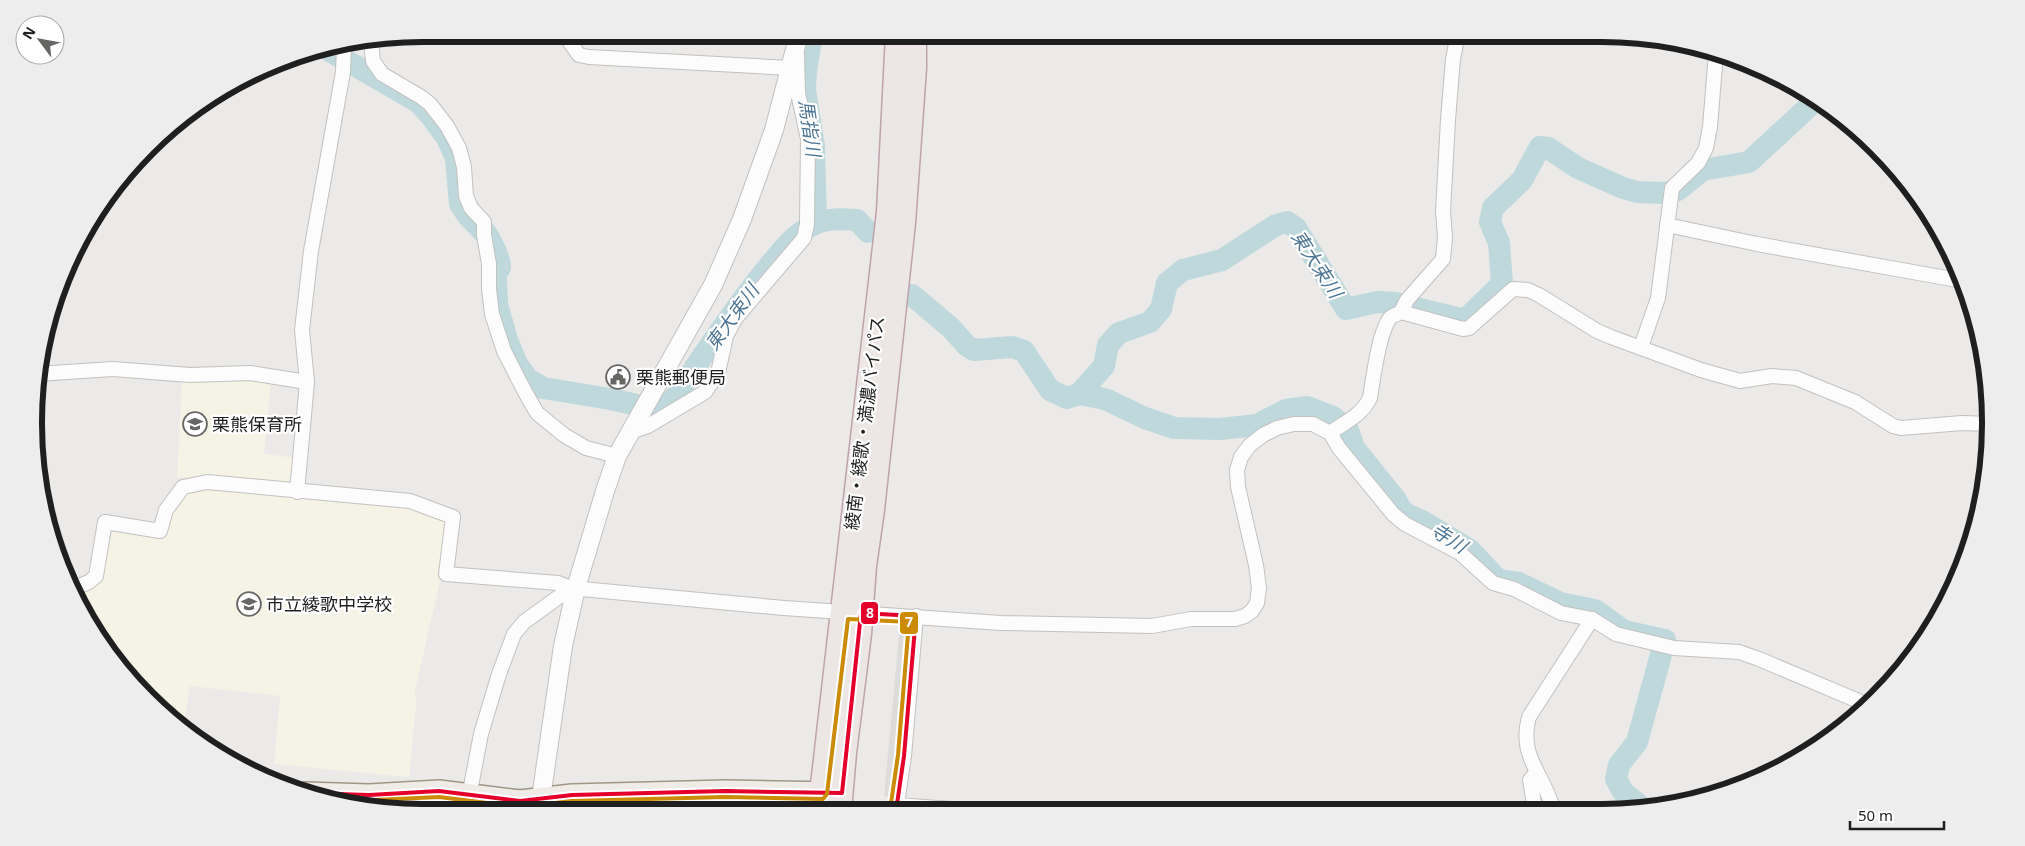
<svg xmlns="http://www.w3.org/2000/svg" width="2025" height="846" font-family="'Noto Sans','Noto Sans JP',sans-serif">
<rect width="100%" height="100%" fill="#eceae8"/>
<g fill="#f5f3e5">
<polygon points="246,380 271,383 264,454 297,458 294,487 177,477 182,381"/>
<polygon points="207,486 411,505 450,519 440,581 415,690 416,704 409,777 274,764 280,696 190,686 183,729 99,639 75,593 88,587 106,533 115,527 163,535 170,511 183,493"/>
</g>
<polygon fill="#dddcdb" points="900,626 910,627 893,797 884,796"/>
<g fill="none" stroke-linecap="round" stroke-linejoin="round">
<path stroke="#bed8dc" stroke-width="4" d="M488 221C496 230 513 260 508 272 506 277 500 279 496 281"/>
<g stroke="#bed8dc" stroke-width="22">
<polyline points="812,34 806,71 805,90 814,146 816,223"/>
<path d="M328 50 418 102 431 116 447 138 456 158 460 204 468 216 489 238 495 253 497 304 507 340 517 364 528 379 543 388 610 399 660 410 674 399C703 355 732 312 765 271 780 253 793 234 815 224 827 218 843 219 857 220L868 232"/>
<polyline points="912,295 951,328 967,346 974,350 1012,347 1024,351 1050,390 1067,398 1079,394 1104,366 1108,345 1119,333 1150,322 1161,309 1167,283 1183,270 1222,260 1276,225 1287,222 1296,228 1346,309 1377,302 1395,303 1465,320 1502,284 1499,243 1490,222 1493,208 1522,180 1540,147 1548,148 1578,168 1623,188 1637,192 1665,193 1678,190 1703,170 1749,162 1816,100"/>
<polyline points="1079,394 1105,399 1145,418 1174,428 1220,429 1257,425 1286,410 1307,407 1333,417 1348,430 1354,448 1396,500 1401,509 1408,515 1422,521 1470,550 1498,580 1519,583 1560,603 1595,610 1624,631 1665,640 1637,742 1619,765 1616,779 1623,792 1644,809"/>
</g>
<g stroke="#c2c1c0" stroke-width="16">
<g id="minor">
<polyline points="564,34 579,55 589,57 790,68"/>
<polyline points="371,42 373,61 382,74 421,97 430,104 447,126 459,148 464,167 466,196 471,208 484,222 484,235 489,264 489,289 492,314 504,351 525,392 537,413 564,435 586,448 617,456"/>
<polyline points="1667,225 1757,244 1963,281"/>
<polyline points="1401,312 1407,300 1443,259 1445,237 1443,211 1448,120 1453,59 1458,34"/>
<polyline points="1641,347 1658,298 1672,188 1698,163 1706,148 1710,127 1716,53"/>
<polyline points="37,374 113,369 190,375 250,373 307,382"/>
<polyline points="631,432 648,426 705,392 718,373 726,336 735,319 804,238 807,224 808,139 798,93 797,54"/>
<path d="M1330 433C1345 422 1361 416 1370 398 1373 380 1379 329 1391 317 1394 315 1398 314 1401 312L1463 329 1469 328 1513 289 1528 290 1539 295 1597 331 1611 337 1701 370 1740 381 1772 376 1796 378 1855 402 1893 426 1901 428 1962 423 1990 424"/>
<polyline points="297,492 307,382 302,330 311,251 343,72 344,47"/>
<polyline points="72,589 89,582 96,576 105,522 160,531 166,510 183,487 207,482 410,501 453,517 446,574 558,583 571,588 784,608 1001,623 1152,626 1191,619 1235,619 1245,616 1252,611 1257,603 1259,588 1256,565 1238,487 1237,470 1241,457 1250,445 1263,435 1277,428 1294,424 1313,424 1330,433 1339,448 1393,514 1405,524 1460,553 1493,583 1514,589 1561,613 1592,619 1616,634 1674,648 1739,652 1759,659 1868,705"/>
<polyline points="897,805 979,811"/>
<polyline points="1470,809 1476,809"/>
<polyline points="1535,809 1530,780 1536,773"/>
<path d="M1553 809C1544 774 1518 757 1529 717L1592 619"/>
<polyline points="896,811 904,756 916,616"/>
<polyline points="466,812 481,734 499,674 514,634 524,622 571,588"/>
</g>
</g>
<g stroke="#c2c1c0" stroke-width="20">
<polyline id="tertiary" points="539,812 563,646 576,588 605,491 617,456 713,285 742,219 774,130 799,34"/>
</g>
<g stroke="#a09687" stroke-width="24">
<polyline id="primary" points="306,793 369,795 439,791 520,801 572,795 725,791 837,793"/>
</g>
<g stroke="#bea2ac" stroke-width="25">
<g id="trunk">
<polyline points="819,811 888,212 897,34"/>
<polyline points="840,811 845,753 860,634 865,566 873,510 904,223 915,68 915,34"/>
</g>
</g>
<use href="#minor" stroke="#fcfcfc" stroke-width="14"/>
<use href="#tertiary" stroke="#fcfcfc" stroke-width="18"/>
<use href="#primary" stroke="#efebe6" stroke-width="21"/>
<use href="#trunk" stroke="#ece6e4" stroke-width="22"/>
<g stroke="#fff" stroke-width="8">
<polyline id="bus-1" points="306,793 369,795 439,791 520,801 572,795 725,791 842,793 861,613 916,616 904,756 896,811"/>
</g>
<g stroke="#fff" stroke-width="8">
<polyline id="bus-2" points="353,801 439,797 520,807 572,801 725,797 823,799 827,794 848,619 909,622 898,755 890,810"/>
</g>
<use href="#bus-1" stroke="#e4002b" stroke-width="4"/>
<use href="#bus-2" stroke="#cc8b06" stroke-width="4"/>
</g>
<defs>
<g id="civic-ring" transform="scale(1.25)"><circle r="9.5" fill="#fff" stroke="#676665" stroke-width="1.5"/><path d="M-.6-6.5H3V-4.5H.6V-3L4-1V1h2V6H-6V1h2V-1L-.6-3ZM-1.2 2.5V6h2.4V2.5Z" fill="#676665"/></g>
<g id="school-ring" transform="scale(1.25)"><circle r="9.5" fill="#fff" stroke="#676665" stroke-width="1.5"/><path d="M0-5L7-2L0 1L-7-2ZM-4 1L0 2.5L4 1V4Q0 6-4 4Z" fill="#676665"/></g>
</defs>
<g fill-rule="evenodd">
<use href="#civic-ring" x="618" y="377"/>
<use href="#school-ring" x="195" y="424"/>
<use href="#school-ring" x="249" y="604"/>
</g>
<g text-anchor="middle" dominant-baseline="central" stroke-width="4.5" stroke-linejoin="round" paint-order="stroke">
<g font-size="18" fill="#1f1f1f" stroke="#fff" text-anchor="start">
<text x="636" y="377">栗熊郵便局</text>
<text x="212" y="424">栗熊保育所</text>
<text x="266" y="604">市立綾歌中学校</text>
</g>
<g font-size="18" fill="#1f1f1f" stroke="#fff">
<text transform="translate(864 423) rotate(-83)">綾南・綾歌・満濃バイパス</text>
</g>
<g font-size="19" font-style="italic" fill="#4e7695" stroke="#fff">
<text transform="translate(810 128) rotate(82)">馬指川</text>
<text transform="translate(1317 264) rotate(57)">東大束川</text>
<text transform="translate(732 317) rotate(-54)">東大束川</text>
<text transform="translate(1449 538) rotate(32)">寺川</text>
</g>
</g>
<path d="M0 0H2025V846H0ZM422 42H1602A380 380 0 0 1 1982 422V424A380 380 0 0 1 1602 804H422A380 380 0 0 1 42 424V422A380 380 0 0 1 422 42Z" fill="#ededed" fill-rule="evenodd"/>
<path fill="none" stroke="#1f1f1f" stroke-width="6" d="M422 42H1602A380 380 0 0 1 1982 422V424A380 380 0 0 1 1602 804H422A380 380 0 0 1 42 424V422A380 380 0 0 1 422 42Z"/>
<g stroke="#fff" stroke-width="2">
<rect x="860" y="601" width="19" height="24" rx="5" fill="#e4002b"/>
<rect x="899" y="611" width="20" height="24" rx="5" fill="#cc8b06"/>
</g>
<g font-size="14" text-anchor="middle" font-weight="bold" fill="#fff">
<text x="870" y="618">8</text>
<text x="909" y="627">7</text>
</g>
<g transform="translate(40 40) rotate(302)"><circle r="24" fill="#ffffff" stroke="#a5a5a5"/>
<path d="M0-4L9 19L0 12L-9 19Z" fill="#676665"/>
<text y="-8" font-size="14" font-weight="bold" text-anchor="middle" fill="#1f1f1f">N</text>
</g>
<path d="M1850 821v8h94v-8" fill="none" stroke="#1f1f1f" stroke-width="2.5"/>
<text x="1858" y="821" font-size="15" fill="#1f1f1f" stroke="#ffffff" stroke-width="4" paint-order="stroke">50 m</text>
</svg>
